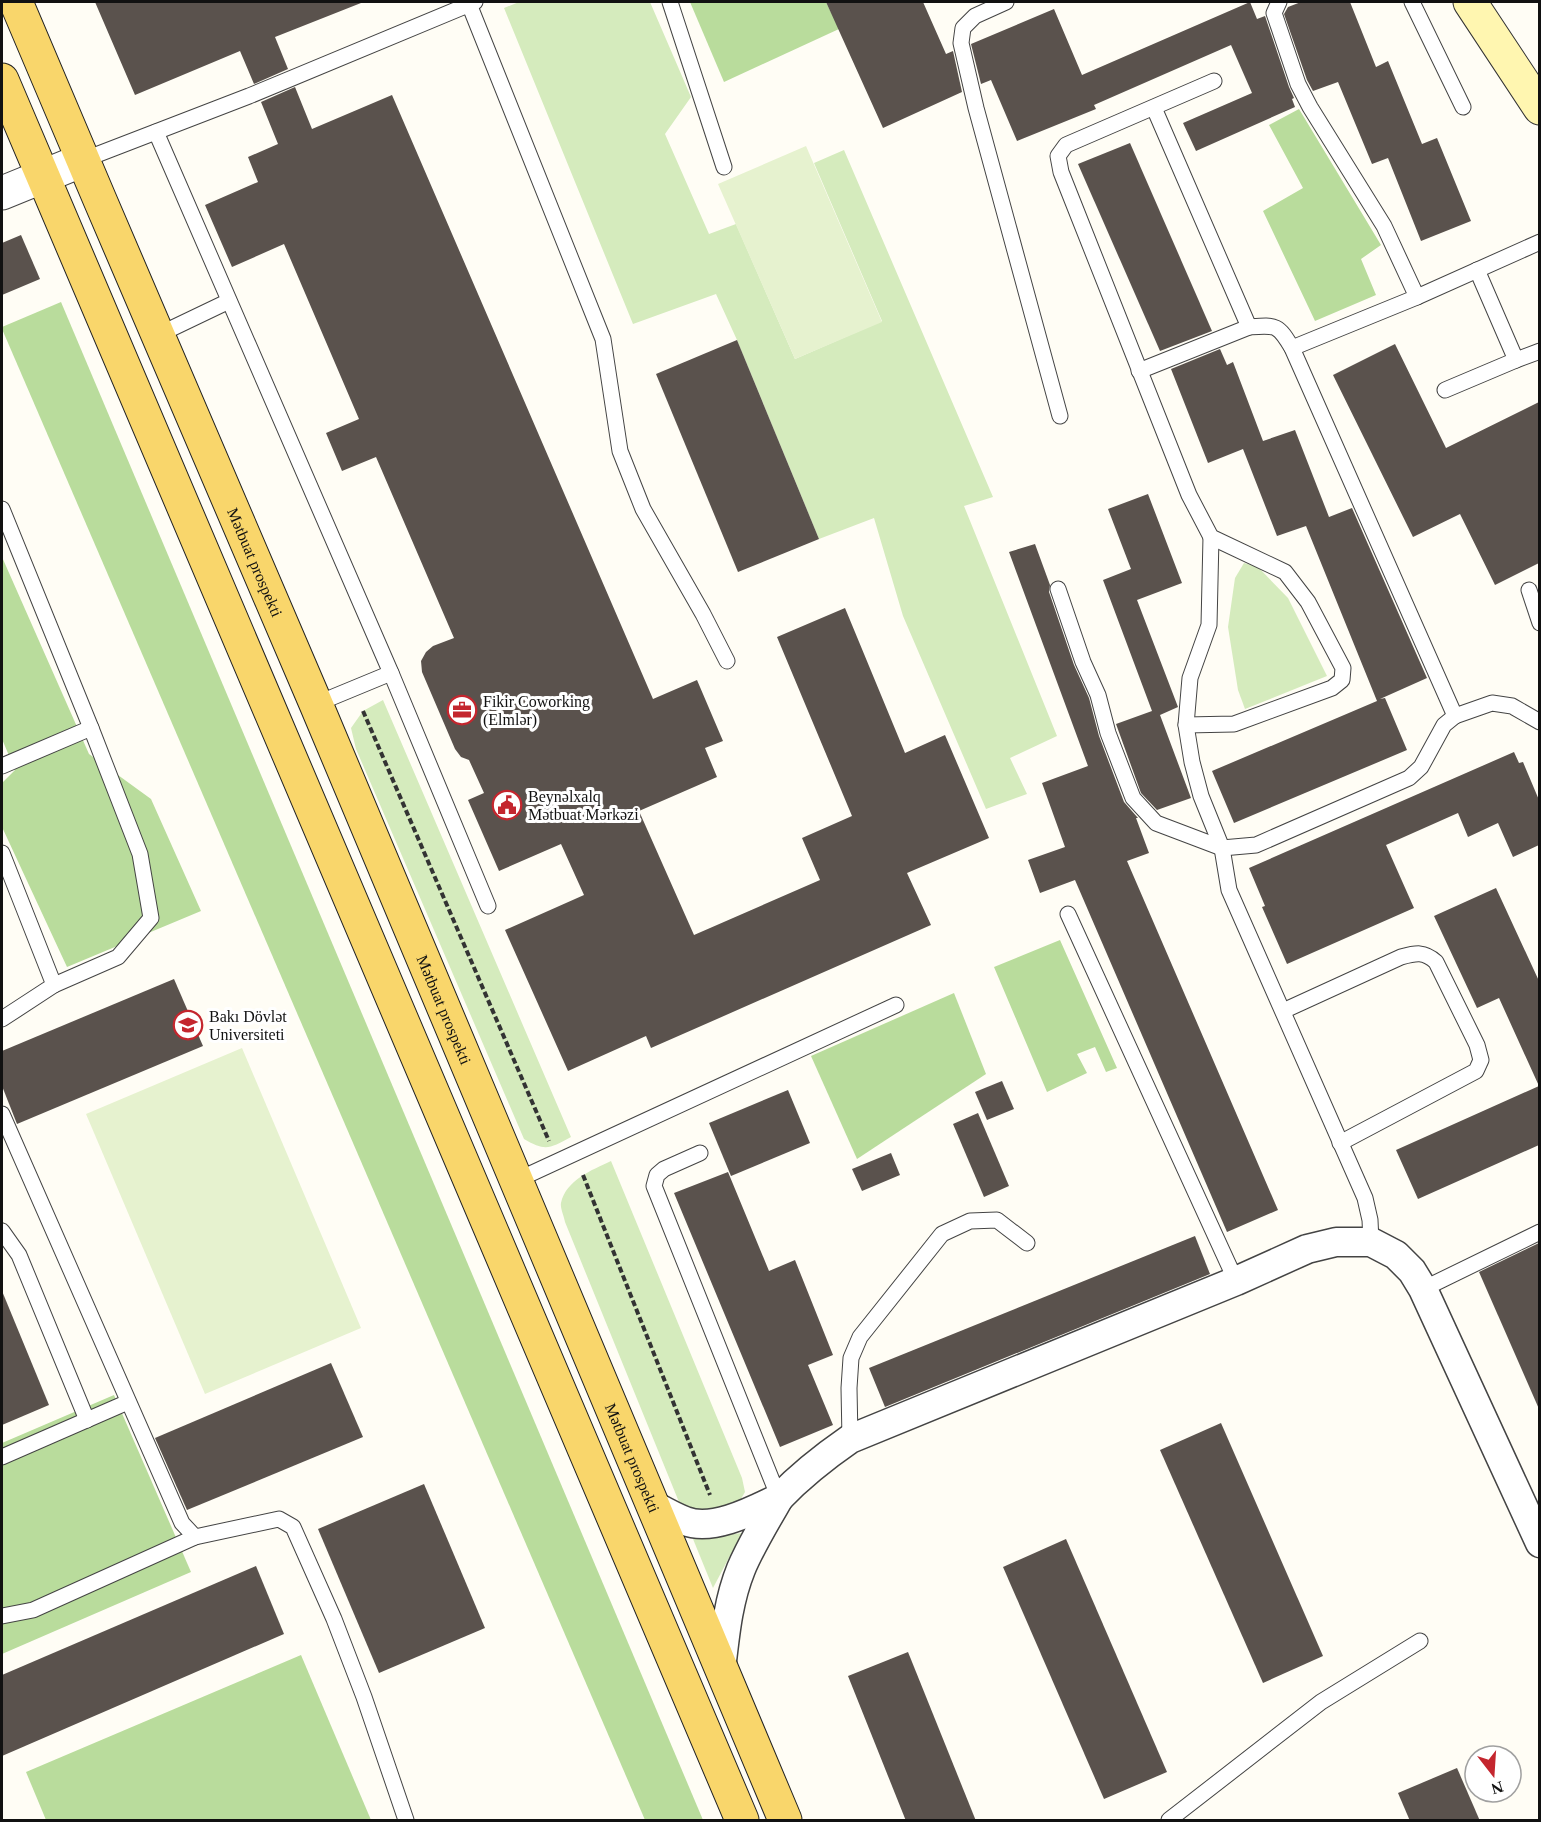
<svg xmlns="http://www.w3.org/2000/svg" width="1541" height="1822" font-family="Georgia,serif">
<rect width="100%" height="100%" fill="#fffdf5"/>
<g fill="#d5ebbd">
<polygon points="519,2 650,2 691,97 665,134 709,234 736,224 795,359 882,321 814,163 844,150 993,497 964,506 1057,736 1010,758 1027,794 986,809 903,616 874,518 819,539 737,340 716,294 633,324 504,8"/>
<polygon points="1244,563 1258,567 1288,598 1327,676 1245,709 1238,690 1228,627 1235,578"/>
<path d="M383 700 571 1137C550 1148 546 1152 524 1139L356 749 351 728 363 711Z"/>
<path d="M611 1161 742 1478 745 1492 738 1504 698 1511 679 1502 565 1222C564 1216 560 1208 561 1203 566 1180 592 1170 611 1161Z"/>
<polygon points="742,1533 713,1588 693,1539"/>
</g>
<g fill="#b9dc9c">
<polygon points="690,2 826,2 839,29 724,82"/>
<polygon points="1299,109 1381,245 1361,259 1376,295 1315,321 1263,211 1303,188 1269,125"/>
<polygon points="61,302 703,1820 645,1820 2,329 2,327"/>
<polygon points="2,557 89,754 151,799 201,911 67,967 2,827 2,783 15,770 2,739"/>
<polygon points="1060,940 1117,1068 1106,1072 1095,1047 1077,1054 1087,1073 1047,1092 994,967"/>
<polygon points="954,993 986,1074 857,1159 811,1056"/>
<polygon points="114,1395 191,1572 2,1654 2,1443"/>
<polygon points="301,1655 371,1820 46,1820 26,1772"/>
</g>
<g fill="#e6f2cf">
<polygon points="806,146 882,322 795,359 718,184"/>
<polygon points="242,1048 361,1328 205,1394 86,1114"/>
</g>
<g fill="#5a524d">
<polygon points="95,2 361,2 361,3 275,37 288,69 254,84 240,51 135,95"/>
<polygon points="826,2 923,2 946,54 953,51 962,92 883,128"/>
<polygon points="1250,2 1257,19 1265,16 1289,87 1294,98 1292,99 1295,107 1196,151 1183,123 1252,93 1231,45 1094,105 1096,109 1017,141 991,80 981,84 971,44 1054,9 1082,75"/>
<polygon points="1301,2 1350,2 1376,67 1388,61 1422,144 1437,138 1471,221 1421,241 1388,158 1372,164 1338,82 1313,91 1307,80 1284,14 1288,7"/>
<polygon points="295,87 312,129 392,95 653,699 697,680 723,741 705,748 717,777 639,811 694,935 820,880 802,838 852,816 777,637 845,608 905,753 945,735 989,838 907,873 931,925 651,1048 646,1036 568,1071 505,930 584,895 561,844 499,871 468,800 484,793 469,760 461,757 455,749 422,672 421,661 426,652 433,646 454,638 376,457 342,471 326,433 359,419 284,244 232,267 205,205 258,182 248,157 278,144 261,102"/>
<polygon points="1130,143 1212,331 1160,351 1078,164"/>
<polygon points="21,235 40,279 2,295 2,243"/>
<polygon points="737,340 819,539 738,572 656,374"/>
<polygon points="1395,344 1446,448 1539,402 1539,563 1495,585 1460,514 1413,537 1333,375"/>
<polygon points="1220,349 1227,365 1233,362 1263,441 1295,430 1329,517 1352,508 1427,678 1380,699 1385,698 1407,750 1234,823 1212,771 1377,701 1306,526 1277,536 1243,449 1208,463 1171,369"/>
<polygon points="1148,494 1182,583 1137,600 1178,707 1160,715 1191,798 1157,810 1141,793 1116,724 1152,711 1103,580 1131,569 1108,509"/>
<polygon points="1035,544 1050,585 1049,592 1074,665 1089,698 1099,736 1124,802 1138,818 1136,818 1149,853 1127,861 1278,1210 1227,1232 1075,880 1040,893 1028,860 1065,847 1042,783 1088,766 1009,552"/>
<polygon points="1514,752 1519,763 1523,762 1539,800 1539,845 1513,857 1498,823 1468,837 1458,813 1386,845 1414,908 1287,964 1262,907 1265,906 1249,868"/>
<polygon points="1496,888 1539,981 1539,1145 1418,1199 1396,1150 1539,1086 1499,998 1477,1008 1434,916"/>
<polygon points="174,979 203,1046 17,1124 2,1086 2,1051"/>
<polygon points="1002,1081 1014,1109 987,1120 975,1092"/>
<polygon points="788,1090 810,1143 731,1176 709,1123"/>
<polygon points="978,1113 1009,1186 984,1197 953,1124"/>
<polygon points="891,1153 900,1175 862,1191 852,1169"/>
<polygon points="728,1172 769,1271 795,1260 833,1355 808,1365 833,1425 780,1447 674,1193"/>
<polygon points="1195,1236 1210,1274 885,1407 869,1368"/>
<polygon points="1539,1243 1539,1409 1479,1272"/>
<polygon points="2,1291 49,1405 2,1425"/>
<polygon points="331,1363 363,1437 187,1510 155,1438"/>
<polygon points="1221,1423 1323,1656 1263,1683 1160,1450"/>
<polygon points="424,1484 485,1628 379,1673 318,1529"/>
<polygon points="1066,1539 1167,1772 1104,1799 1003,1567"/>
<polygon points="256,1566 284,1634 2,1756 2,1675"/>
<polygon points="908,1652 976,1821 906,1821 848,1676"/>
<polygon points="1457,1768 1480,1821 1410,1821 1398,1793"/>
</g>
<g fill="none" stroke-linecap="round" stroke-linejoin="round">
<g stroke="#444" stroke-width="17">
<g id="service">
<polyline points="670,2 724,167"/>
<polyline points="1006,2 975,16 963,28 961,43 976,108 1060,416"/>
<polyline points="1279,2 1274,13 1298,84 1310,107 1384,226 1417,297"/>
<polyline points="1412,2 1463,107"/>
<polyline points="469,4 603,339 620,451 643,509 703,614 727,661"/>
<path d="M1154 108 1249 327C1276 325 1278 324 1292 348L1455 716 1492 703 1512 706 1540 722"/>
<polyline points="156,132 391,673 316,704"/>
<polyline points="83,160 249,96 475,2"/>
<polyline points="1477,270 1516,360 1540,351"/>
<polyline points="158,335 229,301"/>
<polyline points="1292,348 1417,297 1540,242"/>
<polyline points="1139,371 1249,327"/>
<polyline points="1445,390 1516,360"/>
<polyline points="2,509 91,728 140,854 151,918 118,957 54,985"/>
<polyline points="1211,537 1209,625 1190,678 1186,725 1192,762 1201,796 1222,848 1229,890 1365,1198 1370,1220 1371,1242"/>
<polyline points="1058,589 1083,662 1098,695 1108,733 1133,798 1156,823 1222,848 1256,845 1409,778 1421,767 1444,725 1455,716"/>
<polyline points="1529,590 1540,623"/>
<polyline points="391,673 488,906"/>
<polyline points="1186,725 1234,724 1332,688 1342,680 1343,668 1308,602 1285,572 1211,537 1189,495 1061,172 1058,156 1066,145 1214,81"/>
<polyline points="2,766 91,728"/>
<polyline points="2,853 54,985 2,1019"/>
<polyline points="1068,914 1236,1281"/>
<path d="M1283 1011 1401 957C1416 953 1424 951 1436 962L1477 1045 1481 1060 1476 1071 1340 1143"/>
<polyline points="2,1114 182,1523 195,1537 279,1519 293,1527 334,1619 364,1697 406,1820"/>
<polyline points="700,1153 664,1169 657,1175 654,1186 779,1498"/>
<polyline points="515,1181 896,1005"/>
<polyline points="2,1231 19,1255 87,1420"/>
<polyline points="1423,1289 1540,1232"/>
<polyline points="850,1439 849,1388 851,1358 860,1337 942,1234 970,1221 997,1220 1027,1243"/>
<polyline points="2,1457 128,1402"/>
<polyline points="2,1616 33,1610 195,1537"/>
<polyline points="1169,1820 1321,1702 1420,1641"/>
</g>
</g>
<g stroke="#444" stroke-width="31">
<g id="minor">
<path d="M779 1498C801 1475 824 1457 850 1439L1236 1281 1307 1249 1336 1242H1371L1396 1255 1412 1271 1423 1289 1540 1543"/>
<path d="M651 1504C662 1510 674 1517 685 1521 713 1532 754 1510 779 1498 766 1521 751 1545 741 1569 728 1601 725 1635 721 1670"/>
</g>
</g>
<g stroke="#444" stroke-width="35">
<polyline id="tertiary" points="2,193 83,160"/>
</g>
<g stroke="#333" stroke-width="35">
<polyline id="secondary" points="1470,2 1540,108"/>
</g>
<g stroke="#222" stroke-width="35">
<g id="primary">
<path id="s1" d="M16 2 100 200 316 704 785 1820"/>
<polyline points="2,80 742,1820"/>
</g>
</g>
<g stroke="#333" stroke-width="4" stroke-dasharray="6 3" stroke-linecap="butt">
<polyline points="363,711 549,1141"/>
<polyline points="583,1175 710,1495"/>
</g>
<use href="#service" stroke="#fff" stroke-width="15"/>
<use href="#minor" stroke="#fff" stroke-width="28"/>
<use href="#tertiary" stroke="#fff" stroke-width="33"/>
<use href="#secondary" stroke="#fff6b0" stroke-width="33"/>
<use href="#primary" stroke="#f9d66b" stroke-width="33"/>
</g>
<defs>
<g id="office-ring" transform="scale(1.5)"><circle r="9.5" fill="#fff" stroke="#c4262e" stroke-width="1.5"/><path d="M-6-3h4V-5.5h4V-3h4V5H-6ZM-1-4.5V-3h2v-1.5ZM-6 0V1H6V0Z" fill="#c4262e"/></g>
<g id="civic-ring" transform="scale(1.5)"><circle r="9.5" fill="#fff" stroke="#c4262e" stroke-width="1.5"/><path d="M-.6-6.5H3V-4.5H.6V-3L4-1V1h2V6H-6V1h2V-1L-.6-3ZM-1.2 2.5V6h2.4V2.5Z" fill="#c4262e"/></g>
<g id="university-ring" transform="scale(1.5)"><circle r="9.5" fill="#fff" stroke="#c4262e" stroke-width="1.5"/><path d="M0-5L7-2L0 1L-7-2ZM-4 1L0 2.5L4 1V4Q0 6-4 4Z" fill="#c4262e"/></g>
</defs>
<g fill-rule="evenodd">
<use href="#office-ring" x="462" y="710"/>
<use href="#civic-ring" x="507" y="805"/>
<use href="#university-ring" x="188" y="1025"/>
</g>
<g text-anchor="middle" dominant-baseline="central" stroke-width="6" stroke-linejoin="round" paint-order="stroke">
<g font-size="16" fill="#111" stroke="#fff">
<text stroke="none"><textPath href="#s1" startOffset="609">Mətbuat prospekti</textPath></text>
<text stroke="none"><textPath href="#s1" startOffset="1095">Mətbuat prospekti</textPath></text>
<text stroke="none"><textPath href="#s1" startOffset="1581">Mətbuat prospekti</textPath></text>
</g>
<g font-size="16" fill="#111" stroke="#fff" text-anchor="start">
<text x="483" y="701">Fikir Coworking<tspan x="483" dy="18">(Elmlər)</tspan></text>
<text x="528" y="796">Beynəlxalq<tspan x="528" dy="18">Mətbuat Mərkəzi</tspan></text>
<text x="209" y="1016">Bakı Dövlət<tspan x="209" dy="18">Universiteti</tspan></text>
</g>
</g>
<rect width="1541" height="1822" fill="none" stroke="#111111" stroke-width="6"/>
<g transform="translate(1493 1774) rotate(163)"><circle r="28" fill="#ffffff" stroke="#a0a0a0" stroke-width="1.5"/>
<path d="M0-4.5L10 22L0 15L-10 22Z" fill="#c4262e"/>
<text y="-9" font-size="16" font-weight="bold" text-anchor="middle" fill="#111111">N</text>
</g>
</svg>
